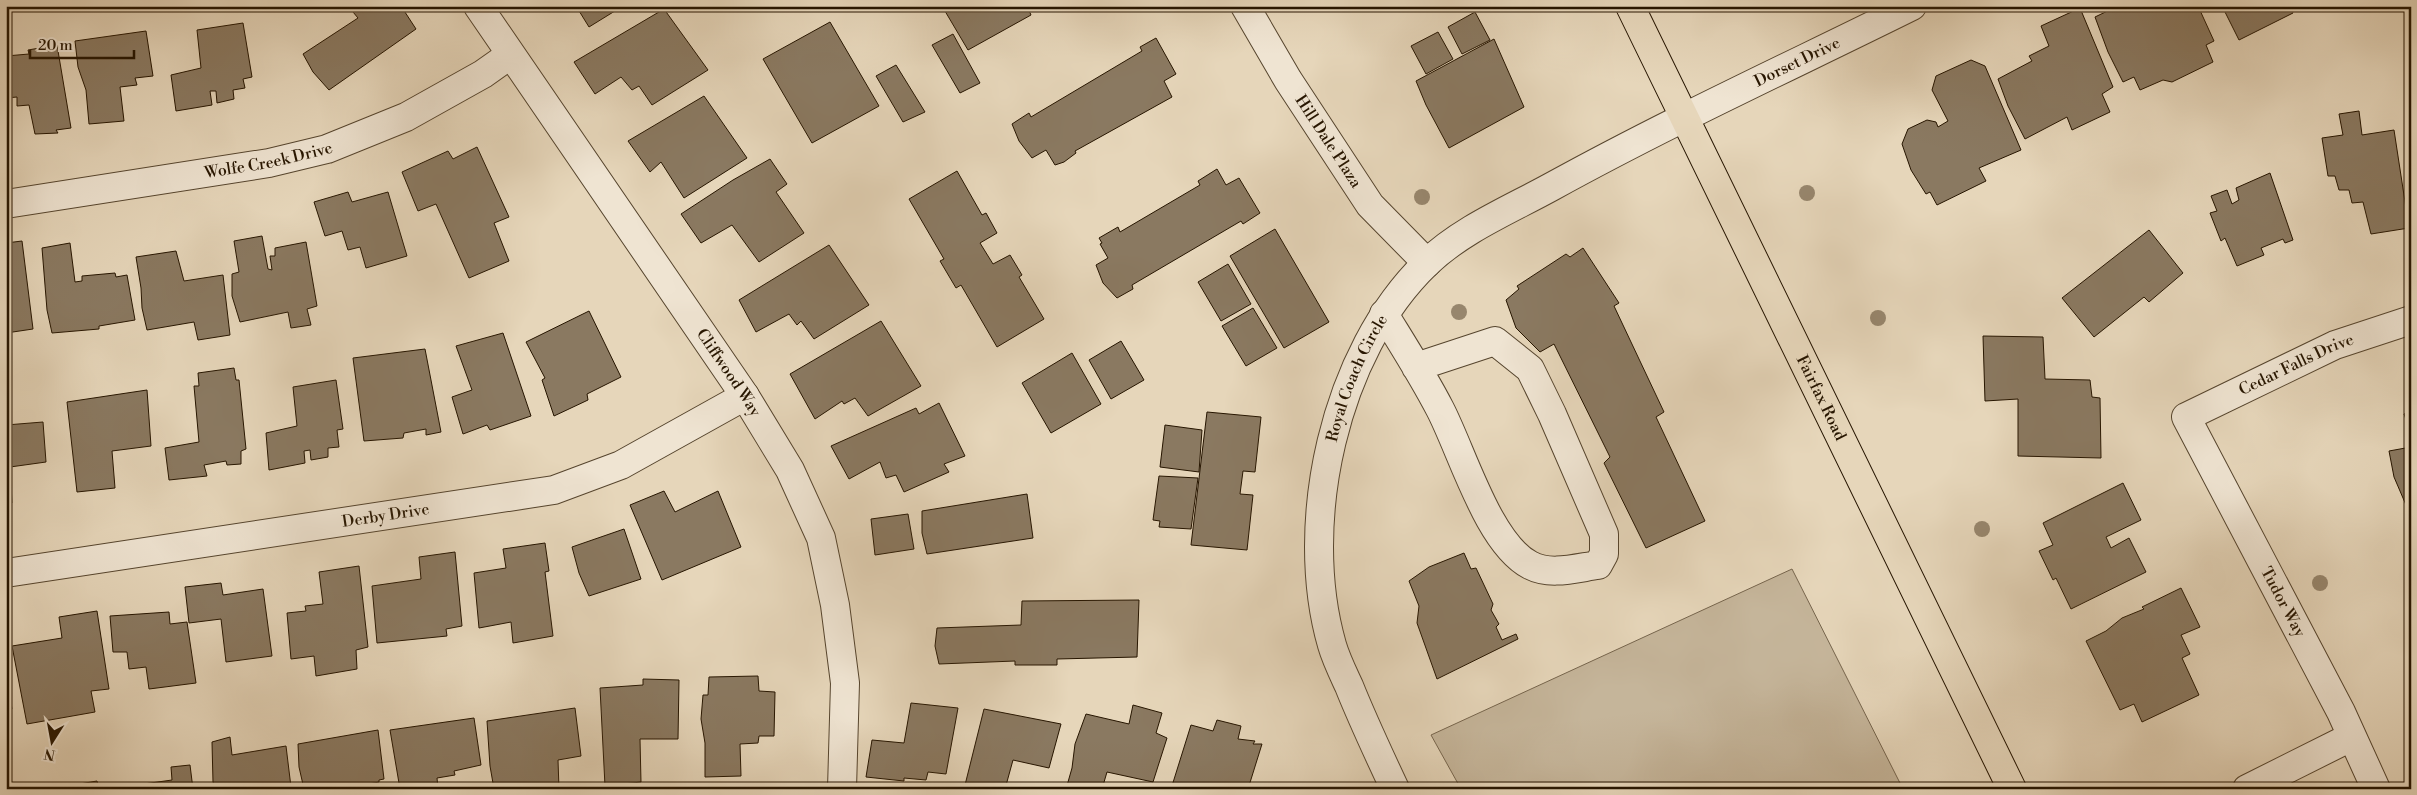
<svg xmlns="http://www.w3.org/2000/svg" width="2417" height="795" font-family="'Libre Bodoni',serif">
<rect width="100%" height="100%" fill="#e6d6ba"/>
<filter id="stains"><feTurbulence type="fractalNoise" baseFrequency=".004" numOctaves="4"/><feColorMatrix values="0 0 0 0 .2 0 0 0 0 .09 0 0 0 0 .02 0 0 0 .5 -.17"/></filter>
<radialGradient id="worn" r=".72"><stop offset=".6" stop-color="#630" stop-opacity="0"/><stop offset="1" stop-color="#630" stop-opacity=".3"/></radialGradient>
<polygon fill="#c5b59a" stroke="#76654d" points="1792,569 1903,789 1461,789 1431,735"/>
<g fill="#8a7961" stroke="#261500">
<polygon points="348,6 401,6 416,29 329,90 313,72 303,54 358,18"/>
<polygon points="576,6 623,6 589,27"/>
<polygon points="942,6 1027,6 1031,15 968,50"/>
<polygon points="2118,6 2198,6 2214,41 2206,45 2213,62 2172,82 2163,80 2140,90 2134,77 2123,82 2108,52 2095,17"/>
<polygon points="2222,6 2290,6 2293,13 2239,40"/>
<polygon points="2080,8 2113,87 2102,94 2110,112 2072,130 2067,117 2025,139 2008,106 1998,79 2032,61 2029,56 2049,46 2041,26"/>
<polygon points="664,9 708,70 652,105 639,86 632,90 621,77 595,94 574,62"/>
<polygon points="1475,12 1490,40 1462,54 1448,27"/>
<polygon points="830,22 879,106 812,143 763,59"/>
<polygon points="243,23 252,77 243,79 245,88 233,90 234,99 217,103 216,91 210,91 212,105 176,111 171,75 201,68 197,30"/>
<polygon points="146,31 153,76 135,78 137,85 120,87 124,121 89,124 86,90 78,67 75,41"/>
<polygon points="1438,32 1453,59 1426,74 1411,46"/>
<polygon points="953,34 980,83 960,93 932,45"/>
<polygon points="1156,38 1176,74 1164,81 1172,97 1075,151 1076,153 1064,162 1055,165 1046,150 1032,158 1019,141 1012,124 1029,113 1031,117 1142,51 1140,47"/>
<polygon points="1494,39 1524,107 1449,148 1426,105 1416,81"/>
<polygon points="57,45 71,128 56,130 58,133 35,134 29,105 17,106 17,97 6,98 6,56 29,54 28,50"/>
<polygon points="1971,60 1985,66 2021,150 1979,168 1986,181 1937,205 1930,192 1926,194 1911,170 1902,144 1908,129 1927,120 1936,122 1938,127 1948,121 1932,90 1936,76"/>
<polygon points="896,65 925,112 903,122 876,76"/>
<polygon points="704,96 747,158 684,198 661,162 650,172 628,141"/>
<polygon points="2359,111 2362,135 2394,130 2409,228 2371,234 2363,202 2352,203 2349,190 2339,190 2335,176 2328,176 2322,138 2343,135 2339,114"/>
<polygon points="477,147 509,217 494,223 509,261 469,278 436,204 418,211 402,172 448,151 453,159"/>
<polygon points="770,159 787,184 776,192 804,233 759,262 732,225 701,243 681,214 733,180"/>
<polygon points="1217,169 1226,185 1239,178 1260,213 1243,224 1241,221 1132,285 1133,289 1117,298 1103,283 1096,265 1108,258 1100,244 1102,243 1099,238 1118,227 1120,232 1200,185 1198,181"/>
<polygon points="957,171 982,215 986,213 997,233 980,243 993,264 1010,255 1022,275 1019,277 1044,319 997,347 961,285 956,288 940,261 944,259 909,199"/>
<polygon points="2270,173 2293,240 2285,243 2283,239 2261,248 2264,255 2237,266 2225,238 2221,241 2210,213 2217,211 2211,196 2227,190 2232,204 2239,200 2236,188"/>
<polygon points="348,192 352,202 388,192 407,256 366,268 360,247 348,250 342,231 325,236 314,202"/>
<polygon points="1275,229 1329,322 1284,348 1230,256"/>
<polygon points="2149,230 2183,273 2149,302 2144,297 2094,337 2062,298"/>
<polygon points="262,236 268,269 272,270 270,256 275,256 275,248 306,242 317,306 307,309 311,325 291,328 288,312 240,322 232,296 232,274 239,272 234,241"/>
<polygon points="22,241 33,329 6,333 6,243"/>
<polygon points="70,243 75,282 82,281 82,276 115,273 116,277 127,275 135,320 99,326 99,329 52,333 47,310 42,248"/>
<polygon points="829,245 869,305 814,339 801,321 797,325 789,314 756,332 739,300"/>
<polygon points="1583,248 1619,303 1614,306 1664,412 1656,417 1705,521 1646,548 1604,463 1610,457 1554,344 1540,352 1516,328 1506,300 1519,289 1517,286 1566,254 1570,257"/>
<polygon points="176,251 184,281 223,275 230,335 198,340 194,322 147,330 142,308 141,288 136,257"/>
<polygon points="1228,264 1251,304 1221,321 1198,282"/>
<polygon points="1253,308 1277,348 1246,366 1222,326"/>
<polygon points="589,311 621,377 587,394 588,400 554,416 542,380 545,378 526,342"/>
<polygon points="881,321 921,386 868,416 855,398 844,404 842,401 815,419 790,374"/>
<polygon points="503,333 531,416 490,430 487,425 463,434 452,397 472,390 456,346"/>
<polygon points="1983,336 2043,337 2045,379 2090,380 2092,397 2100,398 2101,458 2018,456 2018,399 1985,401"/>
<polygon points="1121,341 1144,380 1111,399 1089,360"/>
<polygon points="425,349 441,432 426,435 426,429 404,433 403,438 364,441 353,358"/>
<polygon points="1072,353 1101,404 1051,433 1022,383"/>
<polygon points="234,368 236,380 239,380 246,449 241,451 241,464 227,465 226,461 204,465 207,476 169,480 165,448 199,442 194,386 199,386 198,373"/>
<polygon points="336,380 343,429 337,430 339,447 328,448 328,457 311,460 310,450 304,451 305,463 269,470 266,433 297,426 293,387"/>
<polygon points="147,390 151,446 112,451 115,488 77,492 67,402"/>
<polygon points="939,403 965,456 944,464 949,472 904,492 896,475 886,478 880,462 849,479 831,446 916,408 919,414"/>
<polygon points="2411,411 2411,434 2404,414"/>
<polygon points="1207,412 1261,417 1255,472 1243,471 1240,494 1253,495 1247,550 1191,545"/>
<polygon points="43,422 46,462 10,467 12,503 6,504 6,425"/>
<polygon points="1165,425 1202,430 1199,472 1160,467"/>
<polygon points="2411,447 2411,504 2406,505 2394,477 2389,451"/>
<polygon points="1159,476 1198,478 1191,529 1159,527 1160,521 1153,520"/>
<polygon points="2123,483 2141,520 2106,537 2111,548 2129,538 2146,572 2071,609 2056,578 2053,580 2039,551 2053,545 2043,523"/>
<polygon points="664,491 675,512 718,491 741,547 662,580 630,505"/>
<polygon points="1027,494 1033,538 927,554 922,533 922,511"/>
<polygon points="908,514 914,549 875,555 871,519"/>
<polygon points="624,529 641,579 589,596 579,573 572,547"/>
<polygon points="545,543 549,571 545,572 553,636 513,643 511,622 479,628 474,573 506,568 503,549"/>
<polygon points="455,552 462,626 446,629 447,636 377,643 372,586 421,579 419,557"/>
<polygon points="1464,553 1471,569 1476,568 1493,604 1491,610 1499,624 1496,627 1502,640 1516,634 1518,639 1437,679 1417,623 1419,606 1409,581 1429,567"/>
<polygon points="359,566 368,647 356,650 357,669 316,676 314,656 291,659 287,613 306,611 305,606 323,604 319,572"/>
<polygon points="221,583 223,595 263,589 272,656 226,662 221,619 189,623 185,587"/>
<polygon points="2181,588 2200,627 2181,635 2190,654 2182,658 2199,695 2142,722 2134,704 2120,710 2086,641 2106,631 2122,618 2144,609 2142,607"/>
<polygon points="1139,600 1137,657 1057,659 1057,665 1015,665 1015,661 939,664 935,646 937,628 1021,625 1022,601"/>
<polygon points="97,611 109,689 91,691 95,712 27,724 12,646 62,638 59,617"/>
<polygon points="169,612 170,624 187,622 196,683 149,689 146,667 129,669 127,652 113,652 110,616"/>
<polygon points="6,672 12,709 6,710"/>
<polygon points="758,676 759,691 775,692 774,736 759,736 758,743 740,744 741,776 705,777 705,743 701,719 703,695 708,695 709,677"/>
<polygon points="643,679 679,680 678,739 640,739 641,782 605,786 600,688 643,685"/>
<polygon points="911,703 958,708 946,774 928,772 926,780 904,778 904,781 866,777 872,740 904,743"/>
<polygon points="1133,705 1162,713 1156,733 1167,738 1153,782 1107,772 1102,789 1066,789 1072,768 1075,744 1086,714 1129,724"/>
<polygon points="575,708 581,756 558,760 559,789 494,789 490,766 487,721"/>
<polygon points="984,709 1061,724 1049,768 1013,760 1005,789 964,789"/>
<polygon points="474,718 481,765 454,771 455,775 437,778 438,789 400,789 390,730"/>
<polygon points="1217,720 1241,726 1238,739 1255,741 1253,744 1262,744 1248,789 1171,789 1191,725 1213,731"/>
<polygon points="378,730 384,779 379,780 379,782 358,786 357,784 341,789 304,789 299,767 298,744"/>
<polygon points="230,737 232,755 286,746 291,787 216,789 213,782 212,742"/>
<polygon points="190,765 193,789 122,789 122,787 172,780 171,767"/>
<polygon points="97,781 99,789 56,788"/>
</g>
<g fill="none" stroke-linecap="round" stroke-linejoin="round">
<g stroke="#56452e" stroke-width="30">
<g id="minor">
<path id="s1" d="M478 6 745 396 790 470 821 538 835 605 845 683 842 789"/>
<path id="s2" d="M1245 6 1288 80 1370 205 1427 263"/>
<path id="s3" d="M6 204 269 163 327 149 406 117 483 74 510 55"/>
<path d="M1384 314C1403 345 1423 376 1440 409 1462 451 1488 543 1530 565 1550 576 1576 568 1598 565L1604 554V534L1552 414 1530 369 1495 341 1416 367"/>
<path id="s4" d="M6 573 554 490 621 465 745 396"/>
<path id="s5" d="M1395 789C1379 755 1363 721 1349 686 1343 673 1336 659 1332 645 1297 524 1334 352 1427 263 1461 230 1509 210 1551 187 1669 122 1791 66 1912 6"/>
<polyline points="2247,789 2351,737"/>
<path id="s6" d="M2376 789 2341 712 2186 417 2335 345 2411 320"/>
</g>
</g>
<g stroke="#261500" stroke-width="30">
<g id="major">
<path id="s7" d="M1630 6 2012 789"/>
</g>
</g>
<use href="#minor" stroke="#efe4d2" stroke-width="28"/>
<use href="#major" stroke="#e6d6ba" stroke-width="28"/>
</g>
<g fill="#97866d">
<circle cx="1807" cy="193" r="8"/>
<circle cx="1422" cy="197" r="8"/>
<circle cx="1459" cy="312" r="8"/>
<circle cx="1878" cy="318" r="8"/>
<circle cx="1982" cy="529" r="8"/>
<circle cx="2320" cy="583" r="8"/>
</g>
<g text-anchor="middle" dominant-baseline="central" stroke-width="4" stroke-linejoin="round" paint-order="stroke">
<g font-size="16" fill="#261500" stroke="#efe4d2">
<text stroke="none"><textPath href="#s5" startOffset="990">Dorset Drive</textPath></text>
<text stroke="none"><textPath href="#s2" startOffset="159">Hill Dale Plaza</textPath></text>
<text stroke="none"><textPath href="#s3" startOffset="266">Wolfe Creek Drive</textPath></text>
<text stroke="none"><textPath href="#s6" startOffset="540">Cedar Falls Drive</textPath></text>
<text stroke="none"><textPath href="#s1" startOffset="444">Cliffwood Way</textPath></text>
<text stroke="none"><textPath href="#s5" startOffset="431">Royal Coach Circle</textPath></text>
<text stroke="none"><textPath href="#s7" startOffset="436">Fairfax Road</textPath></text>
<text stroke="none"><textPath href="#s4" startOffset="384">Derby Drive</textPath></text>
<text transform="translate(2283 602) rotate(62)">Tudor Way</text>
</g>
</g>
<rect width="2417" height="795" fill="none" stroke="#e6d6ba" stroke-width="25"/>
<rect x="8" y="8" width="2402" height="780" fill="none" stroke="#261500" stroke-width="2.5"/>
<rect x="12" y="12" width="2392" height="770" fill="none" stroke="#261500"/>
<g transform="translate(52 742) rotate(191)" stroke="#efe4d2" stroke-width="4" paint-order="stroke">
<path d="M0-4L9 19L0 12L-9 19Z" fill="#261500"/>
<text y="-8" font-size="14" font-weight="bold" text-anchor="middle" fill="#261500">N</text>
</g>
<path d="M30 50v8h104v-8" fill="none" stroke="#261500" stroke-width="2.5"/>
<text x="38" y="50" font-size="15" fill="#261500" stroke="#efe4d2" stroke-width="4" paint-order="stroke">20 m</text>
<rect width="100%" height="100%" filter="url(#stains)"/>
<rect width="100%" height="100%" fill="url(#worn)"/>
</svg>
